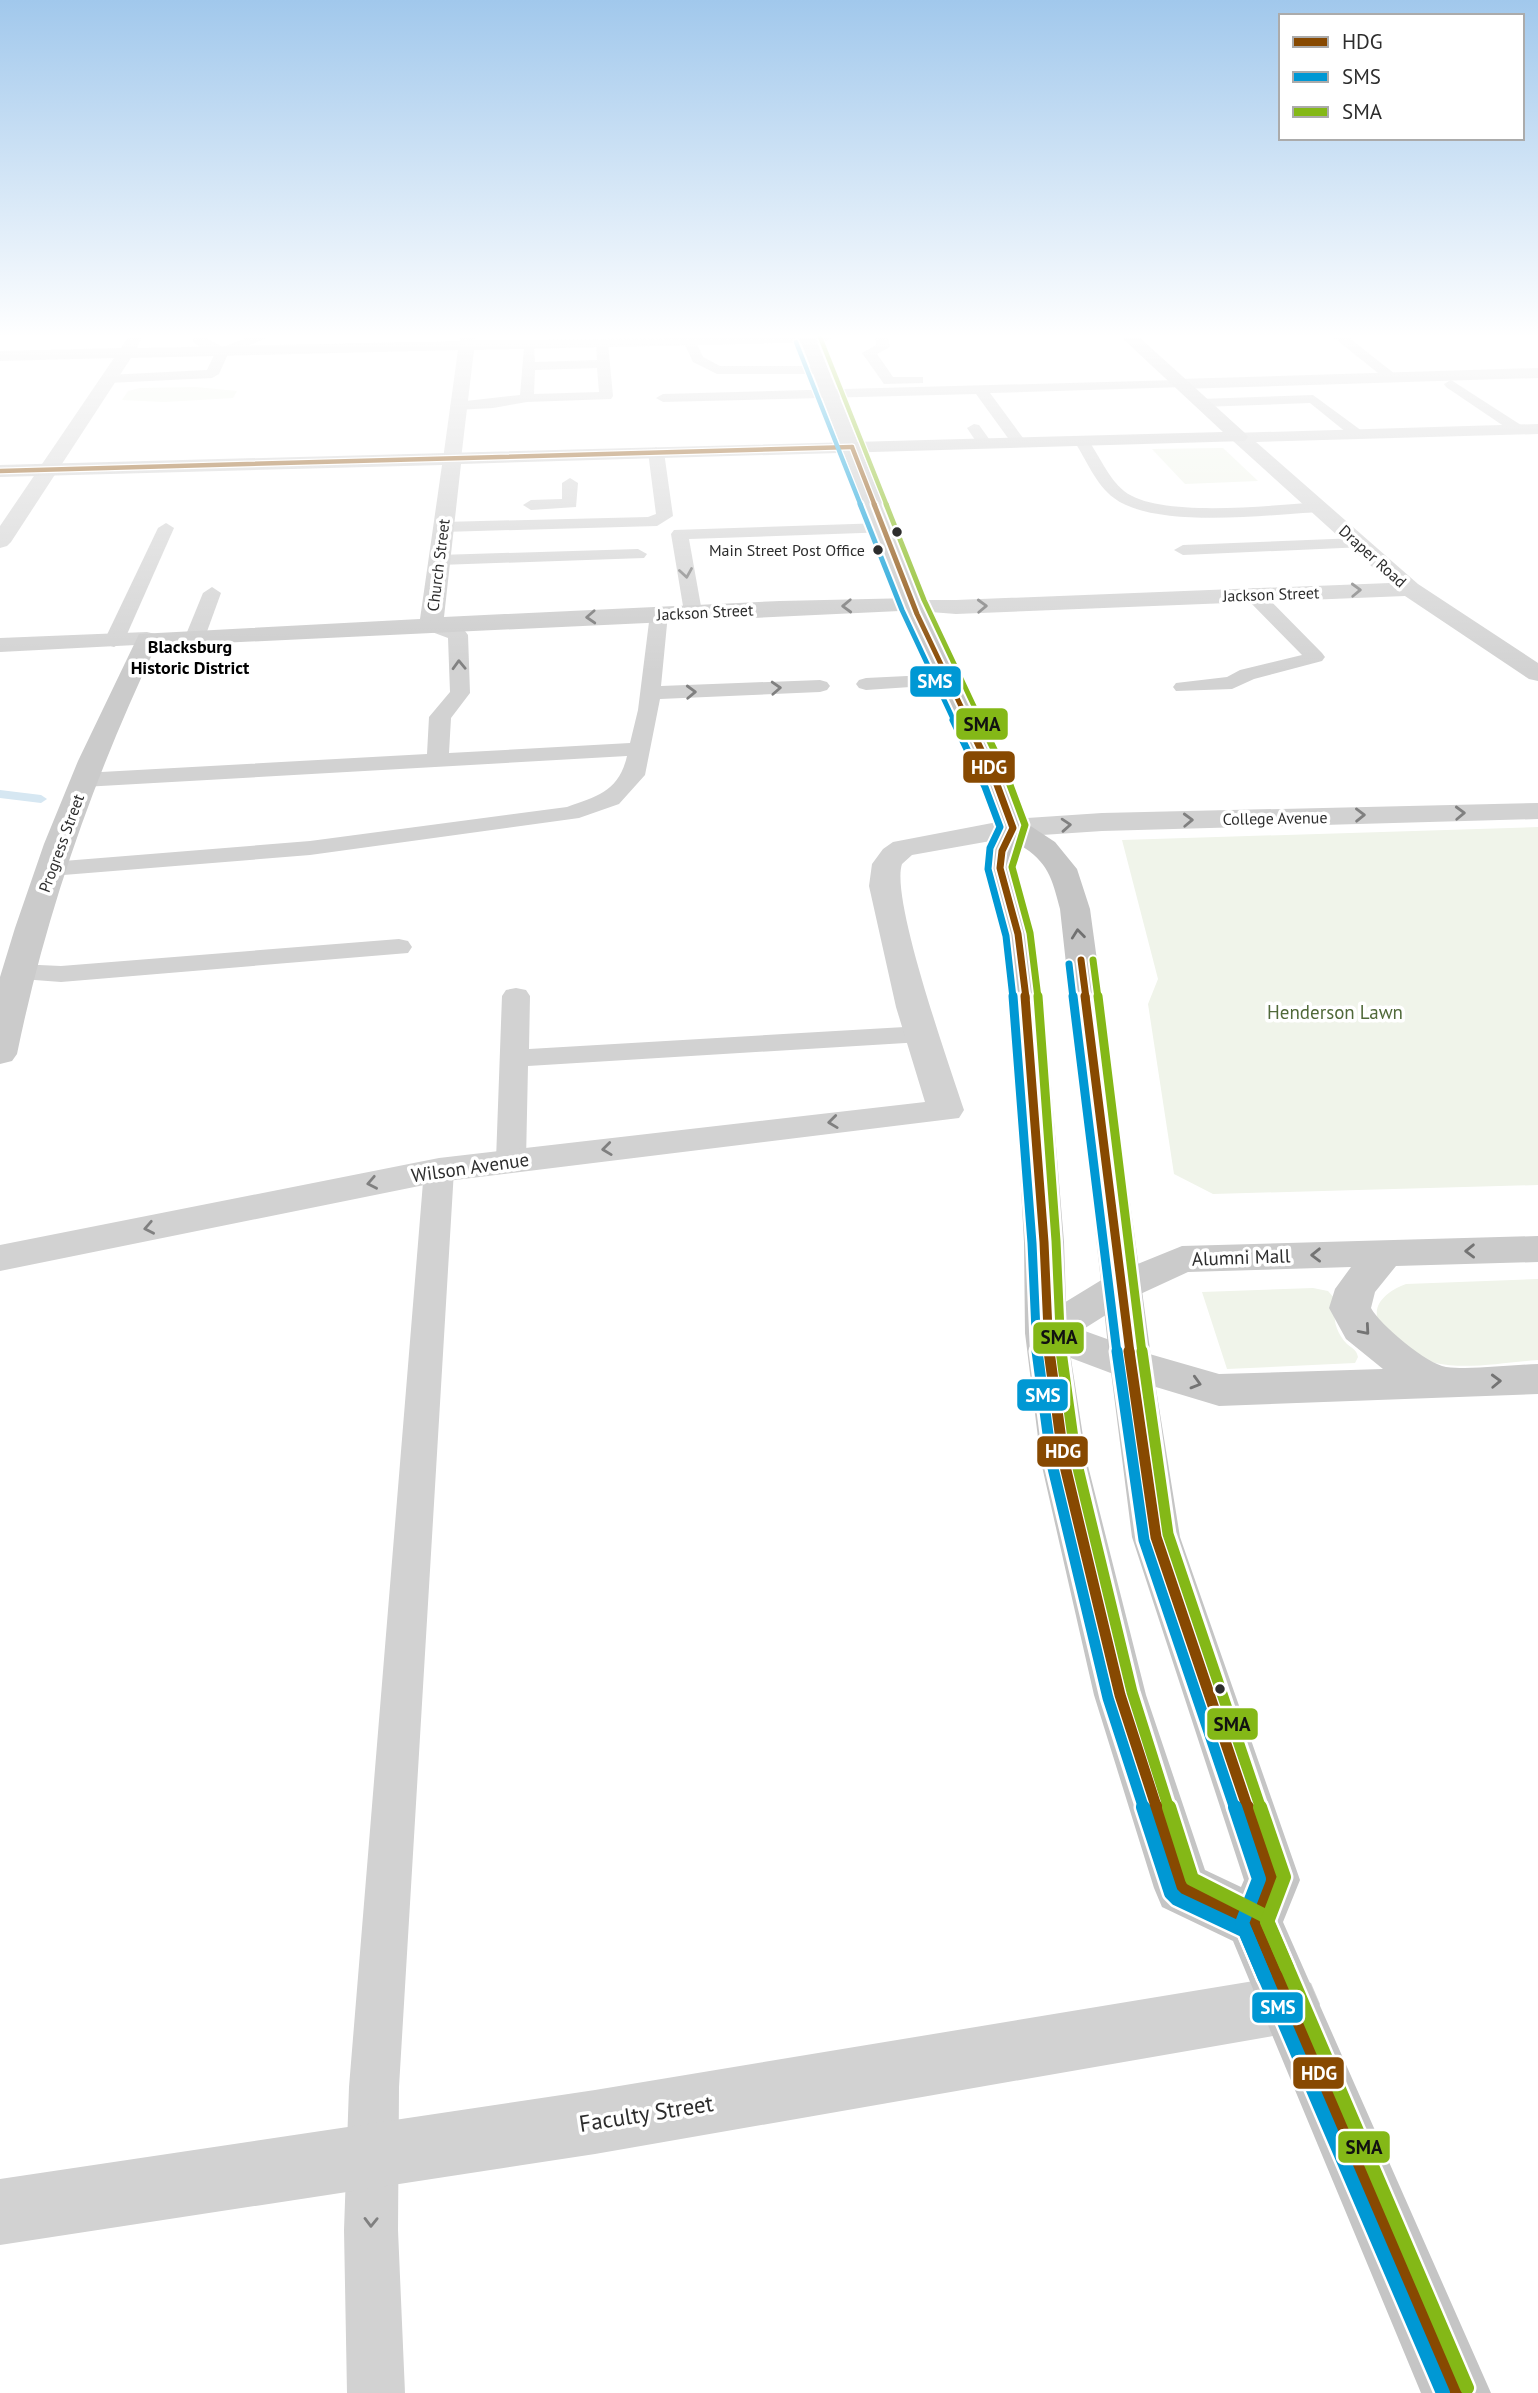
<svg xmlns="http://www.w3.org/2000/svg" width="1538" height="2393" font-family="'PT Sans',sans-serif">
<rect width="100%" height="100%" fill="#fff"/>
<g fill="#f0f4ea">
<polygon points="196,387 237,391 233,398 164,402 122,400 128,391 140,388"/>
<polygon points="1223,448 1258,481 1185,484 1152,449"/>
<polygon points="1538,827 1538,1185 1213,1194 1174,1174 1148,1004 1158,979 1122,840"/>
<path d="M1538 1279V1360C1505 1362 1468 1370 1435 1363 1420 1359 1411 1352 1399 1341 1393 1336 1382 1330 1379 1323 1370 1303 1390 1290 1406 1284Z"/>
<path d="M1313 1288 1328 1291 1335 1299C1333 1316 1334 1331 1347 1344 1353 1349 1356 1349 1358 1357L1355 1363 1227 1369 1202 1292Z"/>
</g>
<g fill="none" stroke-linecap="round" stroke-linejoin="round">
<polygon fill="#d6e7f2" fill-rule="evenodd" points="0,790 41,795 47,799 41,803 0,798"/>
<g fill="#d2d2d2" fill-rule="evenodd">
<polygon points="193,337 204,337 223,347 249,337 269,337 228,354 219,374 212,378 108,383 101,379 108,375 207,370 215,353 204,350 193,342"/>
<polygon points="688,337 694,338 703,357 720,366 821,366 828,370 821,374 717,374 693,362 683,341"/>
<polygon points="875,337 888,337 890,347 877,354 893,377 923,377 923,383 884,384 862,353 876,345"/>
<polygon points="1333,337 1348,337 1400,378 1393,382 1388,381"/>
<path d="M602 339 608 343 613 396 611 399 527 402 493 408 457 410 450 406 457 402 520 395 524 348H534L535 362 597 360 596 343ZM597 368 599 392 534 394 535 370Z"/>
<polygon points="1179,380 1186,384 1184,387 990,393 1026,442 1018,447 1013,445 976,394 663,402 656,398 663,394"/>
<polygon points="1451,380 1524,427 1526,430 1524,433 1514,433 1446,387 1444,384"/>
<polygon points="1313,395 1362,431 1364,434 1362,437 1352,437 1310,403 1200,407 1193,403 1200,399"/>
<polygon points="974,424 979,425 992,443 989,446 984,448 979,446 967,428"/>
<path d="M1082 436 1087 438C1099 455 1108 478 1124 491 1159 519 1274 505 1319 502L1327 507 1319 512C1268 515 1154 529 1114 498 1096 485 1086 459 1074 441Z"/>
<polygon points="656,447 664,452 673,516 657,526 443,532 435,527 443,522 648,517 656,514 648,452"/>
<polygon points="570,478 578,483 576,507 531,510 523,505 531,500 562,499 562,483"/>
<polygon points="166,523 174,528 124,641 114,647 107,645 104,641 158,528"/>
<polygon points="884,523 890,524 892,528 890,532 689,539 702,612 693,618 684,612 671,534 674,530"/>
<polygon points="1358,538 1364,539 1367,543 1364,547 1183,555 1174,550 1183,545"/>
<polygon points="638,549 647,554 644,558 439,565 430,560 439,555"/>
<polygon points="212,587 221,593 205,637 195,643 188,641 185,637 203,593"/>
<polygon points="1253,588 1260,590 1322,653 1325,657 1322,661 1254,679 1232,689 1176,691 1173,687 1176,683 1227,677 1240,670 1302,655 1246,598 1244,594"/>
<path d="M659 608 668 614 661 686 820 680 827 682 830 686 827 690 820 692 660 699 645 775 619 804 579 818 310 855 51 876 42 874 39 869 42 864 51 862 310 841 567 807C598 796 619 791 627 756L83 787 75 785 72 780 75 775 83 773 427 754 429 717 450 692 448 638 424 629 421 625 431 619 465 631 468 635 470 693 451 718 449 753 630 743 638 710 650 614Z"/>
<polygon points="948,674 955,676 958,680 955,684 866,690 859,688 856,684 859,680 866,678"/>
<polygon points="399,939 408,941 412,947 408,953 61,982 8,978 4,972 8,966 17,964 61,966"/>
<polygon points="516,988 526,990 530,996 529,1049 922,1026 932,1028 936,1034 932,1040 922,1042 528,1066 526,1160 522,1167 511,1169 500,1167 496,1160 502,996 506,990"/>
<polygon points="439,1160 450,1163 454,1170 399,2087 398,2230 405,2393 347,2393 344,2230 349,2087 424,1170 428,1163"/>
</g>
<g fill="#d2d2d2" fill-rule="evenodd">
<polygon points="128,337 142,337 137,348 460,341 460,337 476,337 475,340 833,337 825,342 474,350 461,459 452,465 443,459 458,350 131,358 11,542 7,546 0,548 0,526 114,358 0,361 0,351 121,348"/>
<polygon points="1538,368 1538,378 1179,389 1171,384 1179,379"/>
<polygon points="1538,424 1538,434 1256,442 1418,584 1538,663 1538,681 1529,679 1405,596 956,614 905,610 902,605 905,600 956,600 1390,583 1233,441 1230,437 1233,433"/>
<polygon points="147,632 155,634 159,639 155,644 0,652 0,638"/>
<path d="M1538 803V819L1102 831 1013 837 912 855 902 864C890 899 950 1067 964 1110L959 1118 439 1182 0 1271V1245L439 1158 925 1102 896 1007 869 886 872 864 883 849 893 842 1013 819 1102 813Z"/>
<polygon points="1290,1975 1311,1983 1320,2004 1311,2025 1290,2033 595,2154 0,2245 0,2179 595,2090"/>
</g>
<g fill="#cbcbcb" fill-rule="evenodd">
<path d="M1121 337H1139L1245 433 1248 437 1245 441 461 464 444 617 780 601 913 598 921 600 924 605 921 610 156 646C94 777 46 912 17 1054L12 1061 0 1064V977L15 928 44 844 78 761 139 634 420 619 442 465 0 477V465L1223 432Z"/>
<path d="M1538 1236V1262L1396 1266 1375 1292 1371 1308C1380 1325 1427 1364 1446 1367 1471 1370 1511 1365 1538 1364V1394L1219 1406 1116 1375 1031 1343 1025 1333 1031 1323 1108 1276 1182 1246ZM1351 1267 1335 1289 1329 1308 1346 1339 1383 1369 1219 1374 1146 1353 1082 1330 1136 1296 1188 1272Z"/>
</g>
<path fill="#c5c5c5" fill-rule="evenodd" d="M799 337H815L924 605 1010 782 1026 823 1055 842 1077 869 1090 909 1152 1364 1180 1537 1300 1880 1283 1922 1491 2393H1421L1233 1941 1162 1907 1154 1888 1094 1695 1041 1462 1025 1333 1024 1242 1012 1026 1002 934 985 868 987 851 999 828 982 782 902 605ZM1020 845C1048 862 1052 878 1060 909L1110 1364 1132 1537 1244 1880 1241 1887 1205 1870 1146 1695 1087 1462 1067 1333 1064 1242 1046 1026 1034 934 1015 868Z"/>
<g stroke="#fff" stroke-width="7">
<g id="bus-1-far5">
<polyline points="852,447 875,506"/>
<polyline points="0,471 852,447"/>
</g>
</g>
<g stroke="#fff" stroke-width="9">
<polyline id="bus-1-far4" points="874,504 917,614 968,721"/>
</g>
<g stroke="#fff" stroke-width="11">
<g id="bus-1-far3">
<polyline points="967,720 996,782 1013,828 1002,851 1000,868 1018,934 1026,998"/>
<polyline points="1081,960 1086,998"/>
</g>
</g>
<g stroke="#fff" stroke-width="14">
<g id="bus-1-far2">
<polyline points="1025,996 1044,1242 1049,1353"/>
<polyline points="1085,996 1130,1353"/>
</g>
</g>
<g stroke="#fff" stroke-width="17">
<g id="bus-1-far1">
<polyline points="1049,1351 1064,1462 1120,1695 1157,1809"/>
<polyline points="1129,1351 1156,1537 1248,1809"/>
</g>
</g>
<g stroke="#fff" stroke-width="19">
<g id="bus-1">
<polyline points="1156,1807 1182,1888 1254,1922 1456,2393"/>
<polyline points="1247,1807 1272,1880 1254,1922 1275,1972"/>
</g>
</g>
<g stroke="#fff" stroke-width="7">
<polyline id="bus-2-far5" points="796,342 861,506"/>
</g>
<g stroke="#fff" stroke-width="9">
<polyline id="bus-2-far4" points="860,504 902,610 954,721"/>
</g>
<g stroke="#fff" stroke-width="11">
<g id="bus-2-far3">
<polyline points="953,720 985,787 1000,827 990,848 988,869 1006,936 1013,998"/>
<polyline points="1069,964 1073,998"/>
</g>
</g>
<g stroke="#fff" stroke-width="14">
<g id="bus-2-far2">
<polyline points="1013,996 1032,1243 1037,1353"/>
<polyline points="1073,996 1117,1353"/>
</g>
</g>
<g stroke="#fff" stroke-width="17">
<g id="bus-2-far1">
<polyline points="1037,1351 1052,1464 1108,1698 1144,1809"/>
<polyline points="1117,1351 1144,1540 1235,1809"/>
</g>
</g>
<g stroke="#fff" stroke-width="19">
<g id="bus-2">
<polyline points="1143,1807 1171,1893 1177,1899 1245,1931 1443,2393"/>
<polyline points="1235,1807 1259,1879 1242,1923 1265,1978"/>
</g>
</g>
<g stroke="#fff" stroke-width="7">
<polyline id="bus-3-far5" points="820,337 887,506"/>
</g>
<g stroke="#fff" stroke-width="9">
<polyline id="bus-3-far4" points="886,504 924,600 981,721"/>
</g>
<g stroke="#fff" stroke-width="11">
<g id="bus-3-far3">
<polyline points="980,720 1007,777 1025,825 1012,867 1030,933 1038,998"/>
<polyline points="1093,960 1098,998"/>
</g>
</g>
<g stroke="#fff" stroke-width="14">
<g id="bus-3-far2">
<polyline points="1038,996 1056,1241 1061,1353"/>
<polyline points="1098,996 1142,1353"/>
</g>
</g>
<g stroke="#fff" stroke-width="17">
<g id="bus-3-far1">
<polyline points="1061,1351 1076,1460 1132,1692 1169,1809"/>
<polyline points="1142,1351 1168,1534 1261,1809"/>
</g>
</g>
<g stroke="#fff" stroke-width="19">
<g id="bus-3">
<polyline points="1169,1807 1192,1879 1265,1916 1467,2388"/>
<polyline points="1260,1807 1284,1877 1267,1922 1287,1968"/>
</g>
</g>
<use href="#bus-1-far5" stroke="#874901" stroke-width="4.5"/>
<use href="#bus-1-far4" stroke="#874901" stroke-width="5"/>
<use href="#bus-1-far3" stroke="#874901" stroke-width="7"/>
<use href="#bus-1-far2" stroke="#874901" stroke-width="9"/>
<use href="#bus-1-far1" stroke="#874901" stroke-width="11"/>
<use href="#bus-1" stroke="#874901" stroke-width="14"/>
<use href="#bus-2-far5" stroke="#0098d4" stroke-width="4.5"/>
<use href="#bus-2-far4" stroke="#0098d4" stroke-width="5"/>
<use href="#bus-2-far3" stroke="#0098d4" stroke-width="7"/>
<use href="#bus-2-far2" stroke="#0098d4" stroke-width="9"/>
<use href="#bus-2-far1" stroke="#0098d4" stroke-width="11"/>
<use href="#bus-2" stroke="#0098d4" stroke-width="14"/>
<use href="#bus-3-far5" stroke="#84b817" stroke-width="4.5"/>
<use href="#bus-3-far4" stroke="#84b817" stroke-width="5"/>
<use href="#bus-3-far3" stroke="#84b817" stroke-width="7"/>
<use href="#bus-3-far2" stroke="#84b817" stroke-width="9"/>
<use href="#bus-3-far1" stroke="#84b817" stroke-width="11"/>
<use href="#bus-3" stroke="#84b817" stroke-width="14"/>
</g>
<defs><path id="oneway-chevron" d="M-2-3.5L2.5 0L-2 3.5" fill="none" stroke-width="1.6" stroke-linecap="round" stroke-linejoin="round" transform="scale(1.75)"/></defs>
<g stroke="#808080">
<use href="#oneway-chevron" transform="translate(686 573) rotate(81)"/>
<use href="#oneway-chevron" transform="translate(1356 590) rotate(-2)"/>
<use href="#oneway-chevron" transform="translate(982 606) rotate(-2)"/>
<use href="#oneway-chevron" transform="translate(459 665) rotate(-92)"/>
<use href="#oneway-chevron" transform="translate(776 688) rotate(-3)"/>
<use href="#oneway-chevron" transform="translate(691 692) rotate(-2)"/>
<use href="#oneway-chevron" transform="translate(1460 813) rotate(-2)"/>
<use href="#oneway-chevron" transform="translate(1360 815) rotate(-1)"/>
<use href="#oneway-chevron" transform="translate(1188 820) rotate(-2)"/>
<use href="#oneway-chevron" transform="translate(1066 825) rotate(-4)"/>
<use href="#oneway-chevron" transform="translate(833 1122) rotate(173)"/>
<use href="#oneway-chevron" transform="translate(607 1149) rotate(173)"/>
<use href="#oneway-chevron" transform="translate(372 1183) rotate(169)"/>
<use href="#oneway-chevron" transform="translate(149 1228) rotate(169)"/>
<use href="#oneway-chevron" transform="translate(371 2222) rotate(91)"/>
</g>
<g stroke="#747474">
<use href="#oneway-chevron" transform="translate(847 606) rotate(178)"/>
<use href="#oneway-chevron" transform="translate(591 617) rotate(177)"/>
<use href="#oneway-chevron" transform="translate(1470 1251) rotate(179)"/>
<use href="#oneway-chevron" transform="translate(1316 1255) rotate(179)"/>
<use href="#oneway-chevron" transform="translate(1365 1330) rotate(49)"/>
<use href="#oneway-chevron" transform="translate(1496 1381) rotate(-2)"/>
<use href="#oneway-chevron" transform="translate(1196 1383) rotate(16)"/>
</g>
<use stroke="#717171" href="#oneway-chevron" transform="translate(1078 934) rotate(-96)"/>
<linearGradient id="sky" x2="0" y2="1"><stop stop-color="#a1c8ec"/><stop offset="0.5" stop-color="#fff"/><stop offset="1" stop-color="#fff" stop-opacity="0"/></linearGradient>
<rect width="1538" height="672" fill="url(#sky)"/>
<g fill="#2d2d2d" stroke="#fff" stroke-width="2.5">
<circle cx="897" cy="532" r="6"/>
<circle cx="878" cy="550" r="6"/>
<circle cx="1220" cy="1689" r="6"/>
</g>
<g text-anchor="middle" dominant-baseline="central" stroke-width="7" stroke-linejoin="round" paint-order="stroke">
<g font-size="16" fill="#2d2d2d" stroke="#fff" text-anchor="end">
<text x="865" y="550">Main Street Post Office</text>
</g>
<g font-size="16" fill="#2d2d2d" stroke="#fff">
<text transform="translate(1373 556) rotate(42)">Draper Road</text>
<text transform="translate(438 565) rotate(-83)">Church Street</text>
<text transform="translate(1271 594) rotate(-2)">Jackson Street</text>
<text transform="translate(705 612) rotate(-3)">Jackson Street</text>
<text transform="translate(1275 818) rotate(-1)">College Avenue</text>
<text transform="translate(61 843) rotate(-70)">Progress Street</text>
</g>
<g font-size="18" font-weight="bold" fill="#000" stroke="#fff">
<text x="190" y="646">Blacksburg<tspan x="190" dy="21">Historic District</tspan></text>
</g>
<g font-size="19" fill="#506939" stroke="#fff">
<text x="1335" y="1012">Henderson Lawn</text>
</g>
<g font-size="19" fill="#2d2d2d" stroke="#fff">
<text transform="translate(470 1167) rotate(-8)">Wilson Avenue</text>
<text transform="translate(1241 1257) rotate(-2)">Alumni Mall</text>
</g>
<g font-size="23" fill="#2d2d2d" stroke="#fff">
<text transform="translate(646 2113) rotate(-9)">Faculty Street</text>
</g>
</g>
<g stroke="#fff" stroke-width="2.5">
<rect x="909" y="665" width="53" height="33" rx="7" fill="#0098d4"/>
<rect x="955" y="707" width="54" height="34" rx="7" fill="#84b817"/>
<rect x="962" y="750" width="54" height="34" rx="7" fill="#874901"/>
<rect x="1032" y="1321" width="53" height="34" rx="7" fill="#84b817"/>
<rect x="1016" y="1378" width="53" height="34" rx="7" fill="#0098d4"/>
<rect x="1036" y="1435" width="53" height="33" rx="7" fill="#874901"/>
<rect x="1206" y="1707" width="53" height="34" rx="7" fill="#84b817"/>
<rect x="1251" y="1991" width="53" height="33" rx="7" fill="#0098d4"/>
<rect x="1292" y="2056" width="53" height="34" rx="7" fill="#874901"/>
<rect x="1337" y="2130" width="54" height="34" rx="7" fill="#84b817"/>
</g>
<g font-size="19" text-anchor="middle" font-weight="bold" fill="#fff">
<text x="935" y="688">SMS</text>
<text x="989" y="774">HDG</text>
<text x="1043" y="1402">SMS</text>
<text x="1063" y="1458">HDG</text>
<text x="1278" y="2014">SMS</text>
<text x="1319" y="2080">HDG</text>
</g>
<g font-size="19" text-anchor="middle" font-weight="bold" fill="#111">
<text x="982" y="731">SMA</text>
<text x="1059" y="1344">SMA</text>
<text x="1232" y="1731">SMA</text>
<text x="1364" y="2154">SMA</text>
</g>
<rect x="1279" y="14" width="245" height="126" fill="#ffffff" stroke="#ababab" stroke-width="2"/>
<rect x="1293" y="37" width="35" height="10" fill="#874901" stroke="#ababab" stroke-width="2"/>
<text x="1342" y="49" font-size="21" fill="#2d2d2d">HDG</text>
<rect x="1293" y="72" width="35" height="10" fill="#0098d4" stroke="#ababab" stroke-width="2"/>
<text x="1342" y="84" font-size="21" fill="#2d2d2d">SMS</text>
<rect x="1293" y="107" width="35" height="10" fill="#84b817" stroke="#ababab" stroke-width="2"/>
<text x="1342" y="119" font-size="21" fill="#2d2d2d">SMA</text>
</svg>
